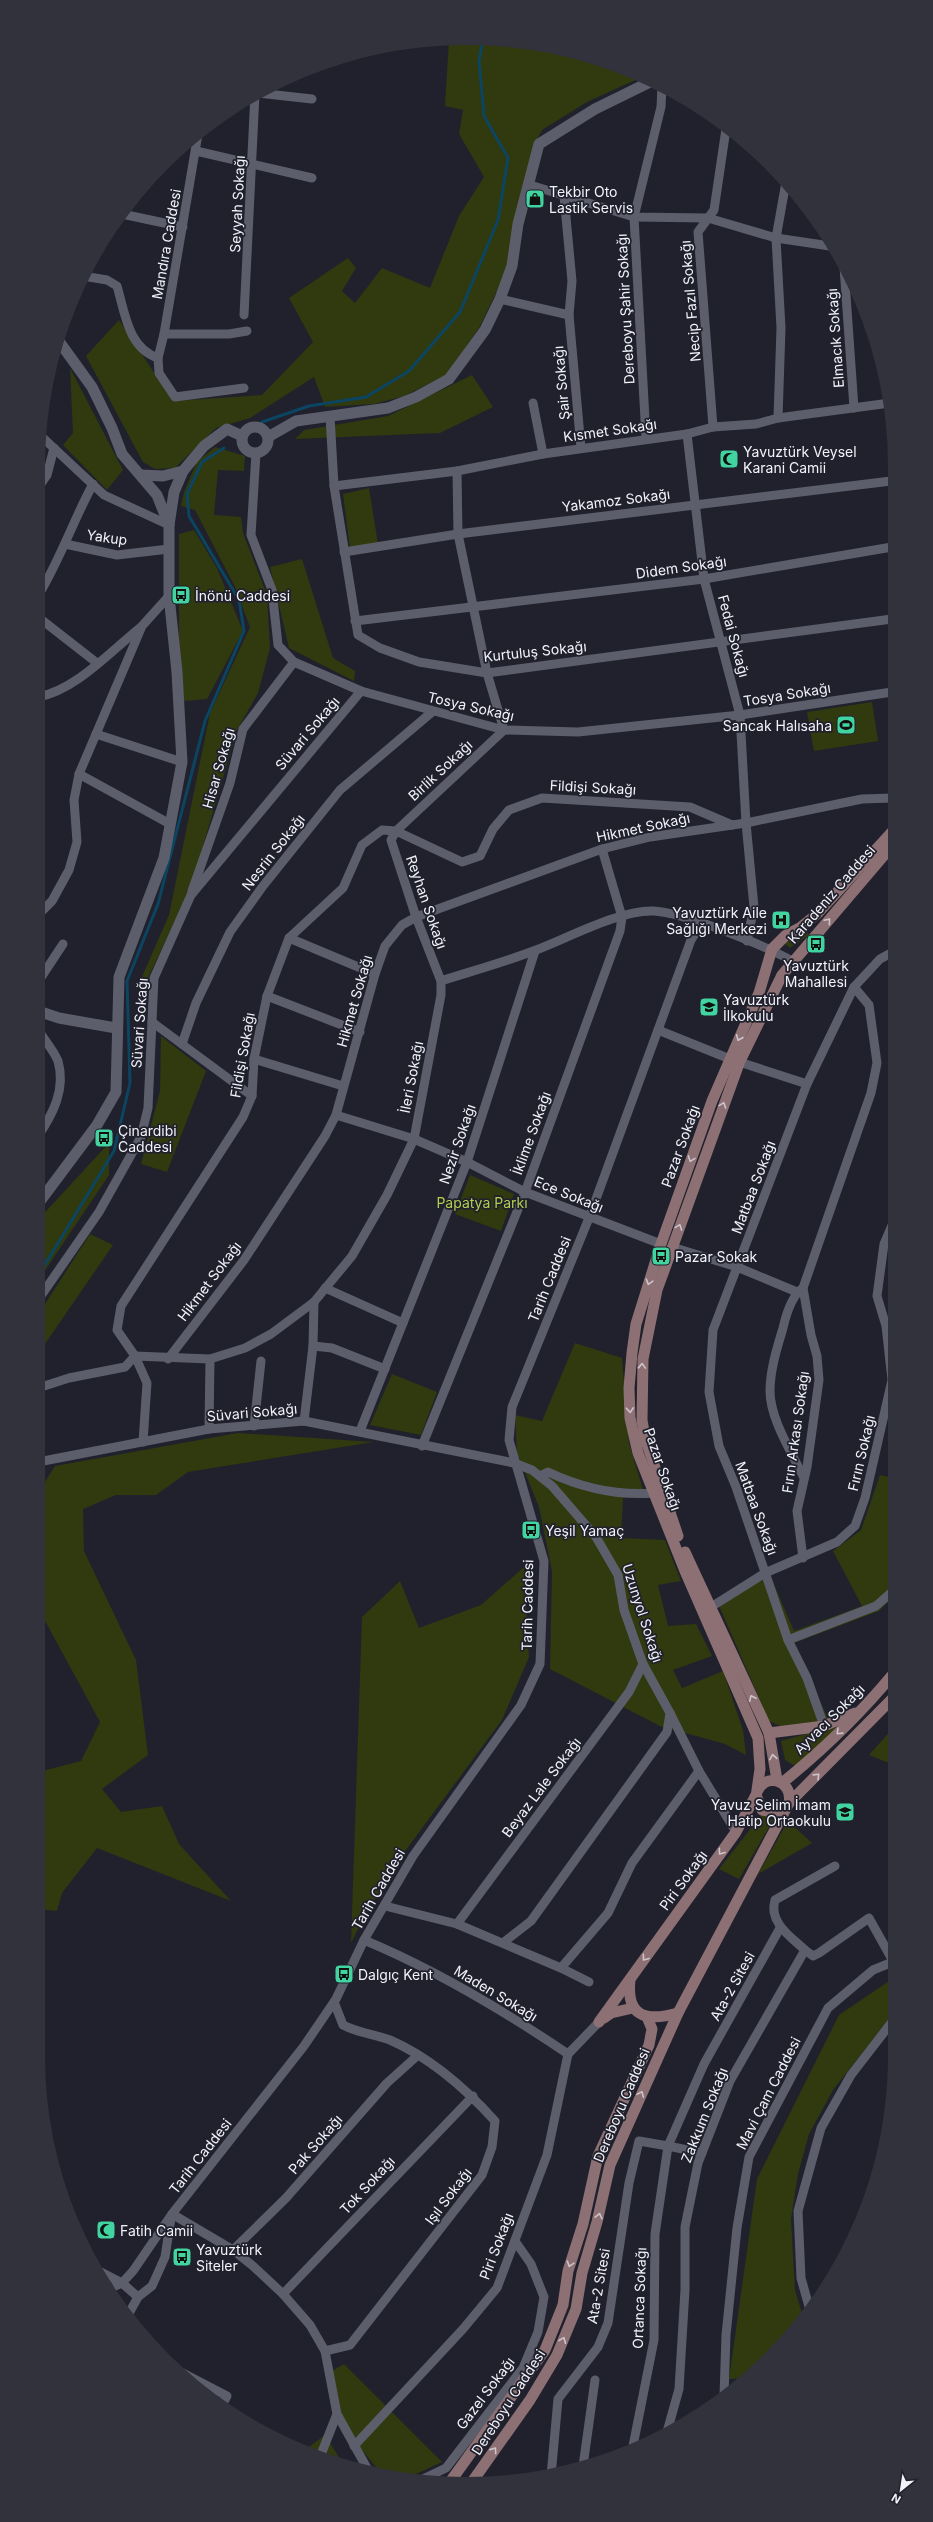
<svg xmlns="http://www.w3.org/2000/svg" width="933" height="2522" font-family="Inter,sans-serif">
<rect width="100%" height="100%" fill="#20212c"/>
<g fill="#31390f">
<polygon points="495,39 578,53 642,77 587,102 542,130 533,147 509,266 479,328 446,375 404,396 374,404 325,407 314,377 250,418 216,428 175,468 155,469 143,462 86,356 119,320 173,401 262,395 313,342 289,298 348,258 356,268 342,291 355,303 382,268 430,288 459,216 484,177 459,134 463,110 445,106 449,40"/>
<polygon points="70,368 123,470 107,490 63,445 73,433"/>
<polygon points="472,375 493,407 440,433 295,439 304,430 388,416"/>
<polygon points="215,447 245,456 244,471 218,470 214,515 241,517 243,533 267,595 270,648 258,693 237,730 191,887 147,980 145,1022 137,1021 141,979 169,915 210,713 250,627 235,587 195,510 181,506 184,492 197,462"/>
<polygon points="369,488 378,544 350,548 343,494"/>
<polygon points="194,530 217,568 243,631 207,699 184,701 179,652 179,534"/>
<polygon points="302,559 333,658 355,671 354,681 289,648 270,567"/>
<polygon points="872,702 878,741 814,751 807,712"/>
<polygon points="805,929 809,935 790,948 784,943"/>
<polygon points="161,1036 206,1071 167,1172 141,1164 160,1091"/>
<polygon points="109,1143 109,1175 38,1281 38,1255 40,1252 38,1250 38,1220"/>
<polygon points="470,1175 514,1194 501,1231 455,1214"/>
<polygon points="90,1234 113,1245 38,1354 38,1315"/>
<polygon points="575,1343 622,1358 629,1443 644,1493 623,1498 621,1538 665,1540 681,1581 658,1585 668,1626 696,1624 712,1656 673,1670 682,1688 723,1671 743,1730 746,1755 725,1744 660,1726 550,1669 552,1571 539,1507 517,1453 515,1415 542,1421"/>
<polygon points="392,1374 437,1392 421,1435 370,1425"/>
<polygon points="238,1433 374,1442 188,1472 156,1495 116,1495 83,1509 84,1551 136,1660 148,1755 102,1789 121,1812 162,1806 179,1844 231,1901 97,1848 62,1893 57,1911 38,1909 38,1772 81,1761 100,1722 38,1608 38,1493 55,1466"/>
<polygon points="880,1475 894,1478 894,1596 879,1611 794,1643 829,1721 785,1728 769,1721 717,1601 770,1575 794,1631 862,1606 833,1551 861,1530"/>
<polygon points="524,1567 529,1657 502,1720 397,1862 363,1919 351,1943 362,1617 400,1581 419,1628 481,1605"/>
<polygon points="850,1722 795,1766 785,1760 781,1741"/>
<polygon points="894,1727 894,1765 869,1755"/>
<polygon points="763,1813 773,1820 739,1879 719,1869"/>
<polygon points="788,1821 812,1843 758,1874"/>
<polygon points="895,1977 895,2011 833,2090 809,2134 798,2174 791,2219 795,2290 804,2320 769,2359 746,2378 729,2379 757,2179 839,2015"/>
<polygon points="344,2364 442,2462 405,2479 381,2473 347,2432 330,2372"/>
<polygon points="325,2435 342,2462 339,2464 305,2450"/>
</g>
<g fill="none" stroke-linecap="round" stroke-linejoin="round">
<g stroke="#0b4561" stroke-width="3">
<polyline points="262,422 309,406 366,397 409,371 460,312 498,220 508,158 484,116 479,61 483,39"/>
<polyline points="38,1276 114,1151 130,1083 127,981 158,904 205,721 244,631 239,600 189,516 187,494 202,462 224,448"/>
</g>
<g stroke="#5d5e6c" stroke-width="9">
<polyline points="258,93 312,99"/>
<polyline points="196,151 312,178"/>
<polyline points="530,185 634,217 708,218 776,238 830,246"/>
<polyline points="564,196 572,281 569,315 581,448"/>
<polyline points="122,214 183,227"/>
<polyline points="844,267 854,408"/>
<path d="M83 276 107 280 117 286C125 313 128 348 158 358L159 373 175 397 244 388"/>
<polyline points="500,299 569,315"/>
<polyline points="244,315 255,94"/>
<polyline points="164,334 198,134"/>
<polyline points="158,358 164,334 229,334 247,331"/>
<polyline points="533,403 543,454"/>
<polyline points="330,416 334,486 358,635 380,648 419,662 487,673 892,619"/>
<polyline points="778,418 781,328 776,238 786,182"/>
<polyline points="713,427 698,232 714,210 726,129"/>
<polyline points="687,434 704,579 740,715 746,823 754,907 747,941"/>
<polyline points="42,437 104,495 169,525"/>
<polyline points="646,438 634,217 661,107 662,86"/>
<polyline points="256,453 251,535 272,590 278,645 294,662 361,691 504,730 578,732 740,715 892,692"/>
<polyline points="334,486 457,471 543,454 687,434 713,427 756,424 778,418 890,403"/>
<polyline points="38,488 47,475 54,448"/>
<polyline points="65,544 117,555 169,549"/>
<polyline points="344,552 458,534 891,481"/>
<path d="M38 596C60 560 73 521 93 484"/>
<polyline points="38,617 97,663"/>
<polyline points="355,621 704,579 892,547"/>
<path d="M38 697C76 690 111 651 141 627"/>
<polyline points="96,734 182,762"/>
<polyline points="79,774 170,824"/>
<polyline points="192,891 230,783 243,729 294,662"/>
<polyline points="38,915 52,901 69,870 77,842 74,800 79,774 142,626 169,596"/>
<polyline points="289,938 375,974"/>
<path d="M441 981C472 971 505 962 536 950 568 938 619 910 653 911 683 912 766 946 792 961"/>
<polyline points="38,982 63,944"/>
<polyline points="267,996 360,1032"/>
<polyline points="152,1022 252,1096"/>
<path d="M38 1030C44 1039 54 1051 58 1061 66 1089 53 1114 38 1136"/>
<polyline points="658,1030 730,1059 807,1084"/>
<polyline points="182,1044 196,1003 230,932 263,886 340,790 432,712"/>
<polyline points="254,1059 343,1086"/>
<polyline points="336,1115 414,1139 467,1162 525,1192 661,1244"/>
<polyline points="38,1189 45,1195"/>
<polyline points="672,1247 737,1267 797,1292"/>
<polyline points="325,1288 403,1323"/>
<polyline points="38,1300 99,1212 141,1137 148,1108 154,978 191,895 361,691"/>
<polyline points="313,1346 332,1348 385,1369"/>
<polyline points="135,1356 210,1359 245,1348 271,1334 314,1302 352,1256 387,1195 414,1139 441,995 441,981 416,917 391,840 396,831 504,730 487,673 458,534 457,471"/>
<polyline points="168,1359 244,1260 325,1136 336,1115 375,974 385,946 402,925 416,917 602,849 650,837 746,823 862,799 892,798"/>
<polyline points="38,1388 69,1378 125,1367 135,1356"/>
<polyline points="304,1421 313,1346 314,1302"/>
<polyline points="254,1426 261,1361"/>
<polyline points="209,1429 210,1359"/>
<polyline points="360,1431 467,1162 535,951"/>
<polyline points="143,1442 147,1383 135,1356 117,1330 121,1306 243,1117 252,1096 254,1059 267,996 289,938 343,888 362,845 382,830 396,831 462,862 480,856 493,829 509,810 542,798 690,807 732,825"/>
<polyline points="422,1446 525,1192 620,931 622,917 602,849"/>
<polyline points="38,1462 209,1429 304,1421 514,1463 532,1470 552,1486 596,1537 618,1575 624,1610 643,1664 670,1713 667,1732 531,1921 504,1942"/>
<path d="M540 1476 548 1472C582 1488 617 1496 654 1493"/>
<path d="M804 1478C792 1453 770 1419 770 1391 770 1370 777 1348 783 1328 786 1315 792 1295 803 1288L871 1093 877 1063 869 1005 854 987"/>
<polyline points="803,1558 797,1511 807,1467 819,1380 817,1356 811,1335 803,1288"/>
<polyline points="711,1607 765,1573 837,1542 855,1526 865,1498 892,1380 886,1326 877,1296 884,1244 893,1223"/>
<polyline points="788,1640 876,1606 894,1590"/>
<polyline points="670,1713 699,1771 736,1832"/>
<polyline points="824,1726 807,1678 788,1640 736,1487 719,1446 709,1392 713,1330 807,1084 854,987 880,959 893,952"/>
<polyline points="385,1906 457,1924 561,1968 608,1913 632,1863 699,1771"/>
<polyline points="457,1924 629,1692 643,1664"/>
<path d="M364 1940C436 1970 503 2010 568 2054"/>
<path d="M805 1950C791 1937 768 1922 775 1900L835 1866"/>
<polyline points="561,1968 589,1982"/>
<polyline points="172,2214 233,2250 253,2266 283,2294 310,2325 325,2351 337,2414 368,2470"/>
<polyline points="233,2250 286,2198 387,2083 417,2056"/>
<polyline points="95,2269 122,2283 138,2297"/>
<polyline points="109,2289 122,2283 133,2271 172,2214 304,2046 336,1999 364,1940 413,1856 521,1705 540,1664 544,1561 509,1440 512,1407 589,1218 691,940 701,924"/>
<polyline points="283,2294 473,2096"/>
<polyline points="810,2310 801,2278 798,2211 821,2128 851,2075 895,2018"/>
<polyline points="128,2315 138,2297 152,2286 165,2257 171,2218"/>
<path d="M325 2351 350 2345 482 2175 492 2147 495 2121C466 2089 429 2057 390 2040 374 2034 358 2033 343 2025L334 2002"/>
<polyline points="175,2369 227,2396 222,2405"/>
<polyline points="724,2396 726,2335 737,2228 749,2157 828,2008 873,1970 895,1961"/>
<polyline points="667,2432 679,2389 685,2290 685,2227 698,2163 730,2081 805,1950 813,1956 819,1953 869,1918 893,1961"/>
<polyline points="354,2446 463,2329 497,2288 547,2155 568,2054 599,2022"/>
<polyline points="632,2451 654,2340 655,2234 668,2146 702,2153"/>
<polyline points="320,2457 337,2414"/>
<polyline points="583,2466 595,2380"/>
<polyline points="551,2476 558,2399 598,2347 608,2323 629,2183 639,2141 668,2146 704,2064 780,1928"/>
<polyline points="423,2479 446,2468 523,2368 538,2332 544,2297 531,2264 515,2241"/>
</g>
<g stroke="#5d5e6c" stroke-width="11">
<polyline points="58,340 92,387 112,428 122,454 157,495 169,525"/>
<circle cx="255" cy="440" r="13"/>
<polyline points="268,437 296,421 388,408 416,397 449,379 485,330 500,299 512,266 518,224 539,144 595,109 652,81"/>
<polyline points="141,475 163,476 183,471"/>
<polyline points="38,1011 59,1018 116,1028"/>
<polyline points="38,1204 97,1125 116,1092 119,977 164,858 182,762 177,672 169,596 169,525 174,492 183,471 204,446 227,429 242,436"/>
</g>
<g stroke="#8d7073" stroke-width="11">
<polyline points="678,1536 645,1438 642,1420 643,1359 657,1290 740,1061 782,975 892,846"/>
<polyline points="685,1552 769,1733 777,1780"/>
<polyline points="769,1733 824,1726 855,1713"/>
<path d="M782 1783C823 1750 861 1713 894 1673"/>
<polyline points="757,1790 760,1769 758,1738 685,1571 638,1453 630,1418 629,1388 632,1353 636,1324 661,1244 712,1101 759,993 772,949 786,935 801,927 817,914 892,832"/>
<polyline points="789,1803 894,1697"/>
<path d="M630 1980C626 2017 646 2022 678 2013"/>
<polyline points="604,2018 611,2013 633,2008"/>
<polyline points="599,2022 736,1832 756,1795"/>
<polyline points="450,2482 545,2350 563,2305 568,2271 583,2224 598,2156 649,2045 652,2029 647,2017"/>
<path d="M472 2482 530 2400 557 2355 576 2309 582 2273 597 2222 610 2165 678 2013 789 1803C794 1779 762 1771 756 1795L762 1810 777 1813 786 1808"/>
</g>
</g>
<defs><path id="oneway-chevron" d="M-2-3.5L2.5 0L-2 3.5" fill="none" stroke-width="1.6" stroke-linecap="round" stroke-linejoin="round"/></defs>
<g stroke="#cec4cb">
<use href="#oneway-chevron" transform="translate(828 921) rotate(-49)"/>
<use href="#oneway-chevron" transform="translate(739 1038) rotate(113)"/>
<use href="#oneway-chevron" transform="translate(723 1105) rotate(-70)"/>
<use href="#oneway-chevron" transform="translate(691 1159) rotate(110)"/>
<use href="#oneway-chevron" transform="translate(679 1227) rotate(-70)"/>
<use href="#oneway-chevron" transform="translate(649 1282) rotate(107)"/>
<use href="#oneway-chevron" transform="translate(642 1366) rotate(-88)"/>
<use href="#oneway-chevron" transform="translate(630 1410) rotate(87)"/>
<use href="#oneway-chevron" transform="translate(752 1698) rotate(-115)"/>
<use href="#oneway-chevron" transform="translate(839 1732) rotate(136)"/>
<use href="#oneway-chevron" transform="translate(773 1757) rotate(-100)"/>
<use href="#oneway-chevron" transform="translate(817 1776) rotate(-44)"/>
<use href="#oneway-chevron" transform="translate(721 1852) rotate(126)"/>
<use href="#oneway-chevron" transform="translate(645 1958) rotate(126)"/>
<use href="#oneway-chevron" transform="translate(641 2094) rotate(-66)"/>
<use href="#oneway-chevron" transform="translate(599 2216) rotate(-77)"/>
<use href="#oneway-chevron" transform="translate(570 2264) rotate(108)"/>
<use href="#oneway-chevron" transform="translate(563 2340) rotate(-68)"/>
<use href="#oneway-chevron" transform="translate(494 2450) rotate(-55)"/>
</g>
<defs>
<g id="shop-square" transform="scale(1)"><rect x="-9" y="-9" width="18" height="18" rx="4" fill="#42d4a0" stroke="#20212c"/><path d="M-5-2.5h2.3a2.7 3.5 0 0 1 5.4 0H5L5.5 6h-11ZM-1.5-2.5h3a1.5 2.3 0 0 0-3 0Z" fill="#111"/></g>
<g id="mosque-square" transform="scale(1)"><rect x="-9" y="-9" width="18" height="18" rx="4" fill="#42d4a0" stroke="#20212c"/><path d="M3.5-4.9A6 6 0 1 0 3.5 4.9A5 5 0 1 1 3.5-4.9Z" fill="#111"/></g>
<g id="bus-square" transform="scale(1)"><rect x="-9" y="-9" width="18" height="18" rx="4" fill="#42d4a0" stroke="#20212c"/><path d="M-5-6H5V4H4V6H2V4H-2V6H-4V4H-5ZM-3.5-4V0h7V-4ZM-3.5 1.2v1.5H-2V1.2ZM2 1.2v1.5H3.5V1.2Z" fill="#111"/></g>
<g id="stadium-square" transform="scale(1)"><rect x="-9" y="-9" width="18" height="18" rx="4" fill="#42d4a0" stroke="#20212c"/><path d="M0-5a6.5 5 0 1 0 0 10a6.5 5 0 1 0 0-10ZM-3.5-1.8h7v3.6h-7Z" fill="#111"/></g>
<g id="hospital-square" transform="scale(1)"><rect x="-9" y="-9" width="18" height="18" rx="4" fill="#42d4a0" stroke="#20212c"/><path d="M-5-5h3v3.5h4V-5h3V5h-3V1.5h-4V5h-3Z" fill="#111"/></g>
<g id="school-square" transform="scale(1)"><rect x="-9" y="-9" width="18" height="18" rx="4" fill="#42d4a0" stroke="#20212c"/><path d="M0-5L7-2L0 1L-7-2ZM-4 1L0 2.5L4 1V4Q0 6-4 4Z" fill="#111"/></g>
</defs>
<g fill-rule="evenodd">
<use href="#shop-square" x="535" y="199"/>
<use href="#mosque-square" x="729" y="459"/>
<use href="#bus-square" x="181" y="595"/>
<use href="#stadium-square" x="846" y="725"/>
<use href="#hospital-square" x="781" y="920"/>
<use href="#bus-square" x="816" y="944"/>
<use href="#school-square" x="709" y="1007"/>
<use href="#bus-square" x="104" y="1138"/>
<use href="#bus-square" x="661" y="1256"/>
<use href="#bus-square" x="531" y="1530"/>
<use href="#school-square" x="845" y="1812"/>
<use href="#bus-square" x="344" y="1974"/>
<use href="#mosque-square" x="106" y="2230"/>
<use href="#bus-square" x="182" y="2257"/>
</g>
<g text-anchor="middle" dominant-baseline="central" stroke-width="3.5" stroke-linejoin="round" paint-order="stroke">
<g font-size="14" fill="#f1f2fa" stroke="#20212c" text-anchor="start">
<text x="549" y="191">Tekbir Oto<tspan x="549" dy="16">Lastik Servis</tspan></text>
<text x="743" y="451">Yavuztürk Veysel<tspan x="743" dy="16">Karani Camii</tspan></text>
<text x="195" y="595">İnönü Caddesi</text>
<text x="832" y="725" text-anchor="end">Sancak Halısaha</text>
<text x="767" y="912" text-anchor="end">Yavuztürk Aile<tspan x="767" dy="16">Sağlığı Merkezi</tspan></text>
<text x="816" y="965" text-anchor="middle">Yavuztürk<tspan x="816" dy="16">Mahallesi</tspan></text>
<text x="723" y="999">Yavuztürk<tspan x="723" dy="16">İlkokulu</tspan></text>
<text x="118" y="1130">Çinardibi<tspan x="118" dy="16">Caddesi</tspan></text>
<text x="675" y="1256">Pazar Sokak</text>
<text x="545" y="1530">Yeşil Yamaç</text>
<text x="831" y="1804" text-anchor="end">Yavuz Selim İmam<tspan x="831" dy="16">Hatip Ortaokulu</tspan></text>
<text x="358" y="1974">Dalgıç Kent</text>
<text x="120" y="2230">Fatih Camii</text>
<text x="196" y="2249">Yavuztürk<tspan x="196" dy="16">Siteler</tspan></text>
</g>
<g font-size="14" fill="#f1f2fa" stroke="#20212c">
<text transform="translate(237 204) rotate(-87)">Seyyah Sokağı</text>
<text transform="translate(166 244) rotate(-80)">Mandıra Caddesi</text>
<text transform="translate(690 301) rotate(-95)">Necip Fazıl Sokağı</text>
<text transform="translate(625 309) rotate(-93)">Dereboyu Şahir Sokağı</text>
<text transform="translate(835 338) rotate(-94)">Elmacık Sokağı</text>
<text transform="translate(561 383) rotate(-95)">Şair Sokağı</text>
<text transform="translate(610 430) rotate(-8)">Kısmet Sokağı</text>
<text transform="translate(616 500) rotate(-7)">Yakamoz Sokağı</text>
<text transform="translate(107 537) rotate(8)">Yakup</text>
<text transform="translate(681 567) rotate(-8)">Didem Sokağı</text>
<text transform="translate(734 636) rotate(75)">Fedai Sokağı</text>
<text transform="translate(535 651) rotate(-6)">Kurtuluş Sokağı</text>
<text transform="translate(787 694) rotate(-9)">Tosya Sokağı</text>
<text transform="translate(471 706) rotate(13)">Tosya Sokağı</text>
<text transform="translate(307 733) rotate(-50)">Süvari Sokağı</text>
<text transform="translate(218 768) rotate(-74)">Hisar Sokağı</text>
<text transform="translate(440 770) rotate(-43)">Birlik Sokağı</text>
<text transform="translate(593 787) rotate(3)">Fildişi Sokağı</text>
<text transform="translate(643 827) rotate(-12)">Hikmet Sokağı</text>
<text transform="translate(273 852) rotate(-52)">Nesrin Sokağı</text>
<text transform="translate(831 894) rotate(-49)">Karadeniz Caddesi</text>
<text transform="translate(427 902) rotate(71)">Reyhan Sokağı</text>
<text transform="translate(354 1001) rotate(-74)">Hikmet Sokağı</text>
<text transform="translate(139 1023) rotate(-86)">Süvari Sokağı</text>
<text transform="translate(242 1055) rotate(-80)">Fildişi Sokağı</text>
<text transform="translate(411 1077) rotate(-79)">İleri Sokağı</text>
<text transform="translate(531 1133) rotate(-70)">İklime Sokağı</text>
<text transform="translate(457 1144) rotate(-71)">Nezir Sokağı</text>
<text transform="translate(680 1146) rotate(-70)">Pazar Sokağı</text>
<text transform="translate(753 1187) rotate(-69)">Matbaa Sokağı</text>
<text transform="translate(569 1194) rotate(22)">Ece Sokağı</text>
<text transform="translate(549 1279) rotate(-68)">Tarih Caddesi</text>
<text transform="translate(209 1281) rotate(-53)">Hikmet Sokağı</text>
<text transform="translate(252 1412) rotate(-5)">Süvari Sokağı</text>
<text transform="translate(795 1432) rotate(-82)">Fırın Arkası Sokağı</text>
<text transform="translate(861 1453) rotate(-77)">Fırın Sokağı</text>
<text transform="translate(663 1469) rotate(71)">Pazar Sokağı</text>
<text transform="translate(757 1508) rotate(70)">Matbaa Sokağı</text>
<text transform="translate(527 1605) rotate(-89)">Tarih Caddesi</text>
<text transform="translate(643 1613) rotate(72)">Uzunyol Sokağı</text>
<text transform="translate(829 1719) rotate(-45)">Ayvacı Sokağı</text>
<text transform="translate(541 1787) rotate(-53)">Beyaz Lale Sokağı</text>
<text transform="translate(683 1880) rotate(-54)">Piri Sokağı</text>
<text transform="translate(378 1889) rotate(-60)">Tarih Caddesi</text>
<text transform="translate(732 1986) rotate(-61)">Ata-2 Sitesi</text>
<text transform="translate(496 1993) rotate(31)">Maden Sokağı</text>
<text transform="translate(768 2093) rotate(-63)">Mavi Çam Caddesi</text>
<text transform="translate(621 2105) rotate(-67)">Dereboyu Caddesi</text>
<text transform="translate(704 2115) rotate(-68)">Zakkum Sokağı</text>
<text transform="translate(315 2144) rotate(-49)">Pak Sokağı</text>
<text transform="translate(200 2156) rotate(-52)">Tarih Caddesi</text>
<text transform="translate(367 2185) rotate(-47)">Tok Sokağı</text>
<text transform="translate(448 2196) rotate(-53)">Işıl Sokağı</text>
<text transform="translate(496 2246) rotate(-69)">Piri Sokağı</text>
<text transform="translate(598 2286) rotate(-80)">Ata-2 Sitesi</text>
<text transform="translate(639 2298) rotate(-88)">Ortanca Sokağı</text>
<text transform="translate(485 2393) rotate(-53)">Gazel Sokağı</text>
<text transform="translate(508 2402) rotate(-57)">Dereboyu Caddesi</text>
</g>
<g font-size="14" fill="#b4cd51" stroke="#20212c">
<text x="482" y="1202">Papatya Parkı</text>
</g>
</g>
<path d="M0 0H933V2522H0ZM466 45H467A421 421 0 0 1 888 466V2056A421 421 0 0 1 467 2477H466A421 421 0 0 1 45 2056V466A421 421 0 0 1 466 45Z" fill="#31323c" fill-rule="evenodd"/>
<g transform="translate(901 2490) rotate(210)" stroke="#20212c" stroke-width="3" paint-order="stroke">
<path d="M0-3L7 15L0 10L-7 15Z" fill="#f1f2fa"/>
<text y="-6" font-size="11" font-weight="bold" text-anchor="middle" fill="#f1f2fa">N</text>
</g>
</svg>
